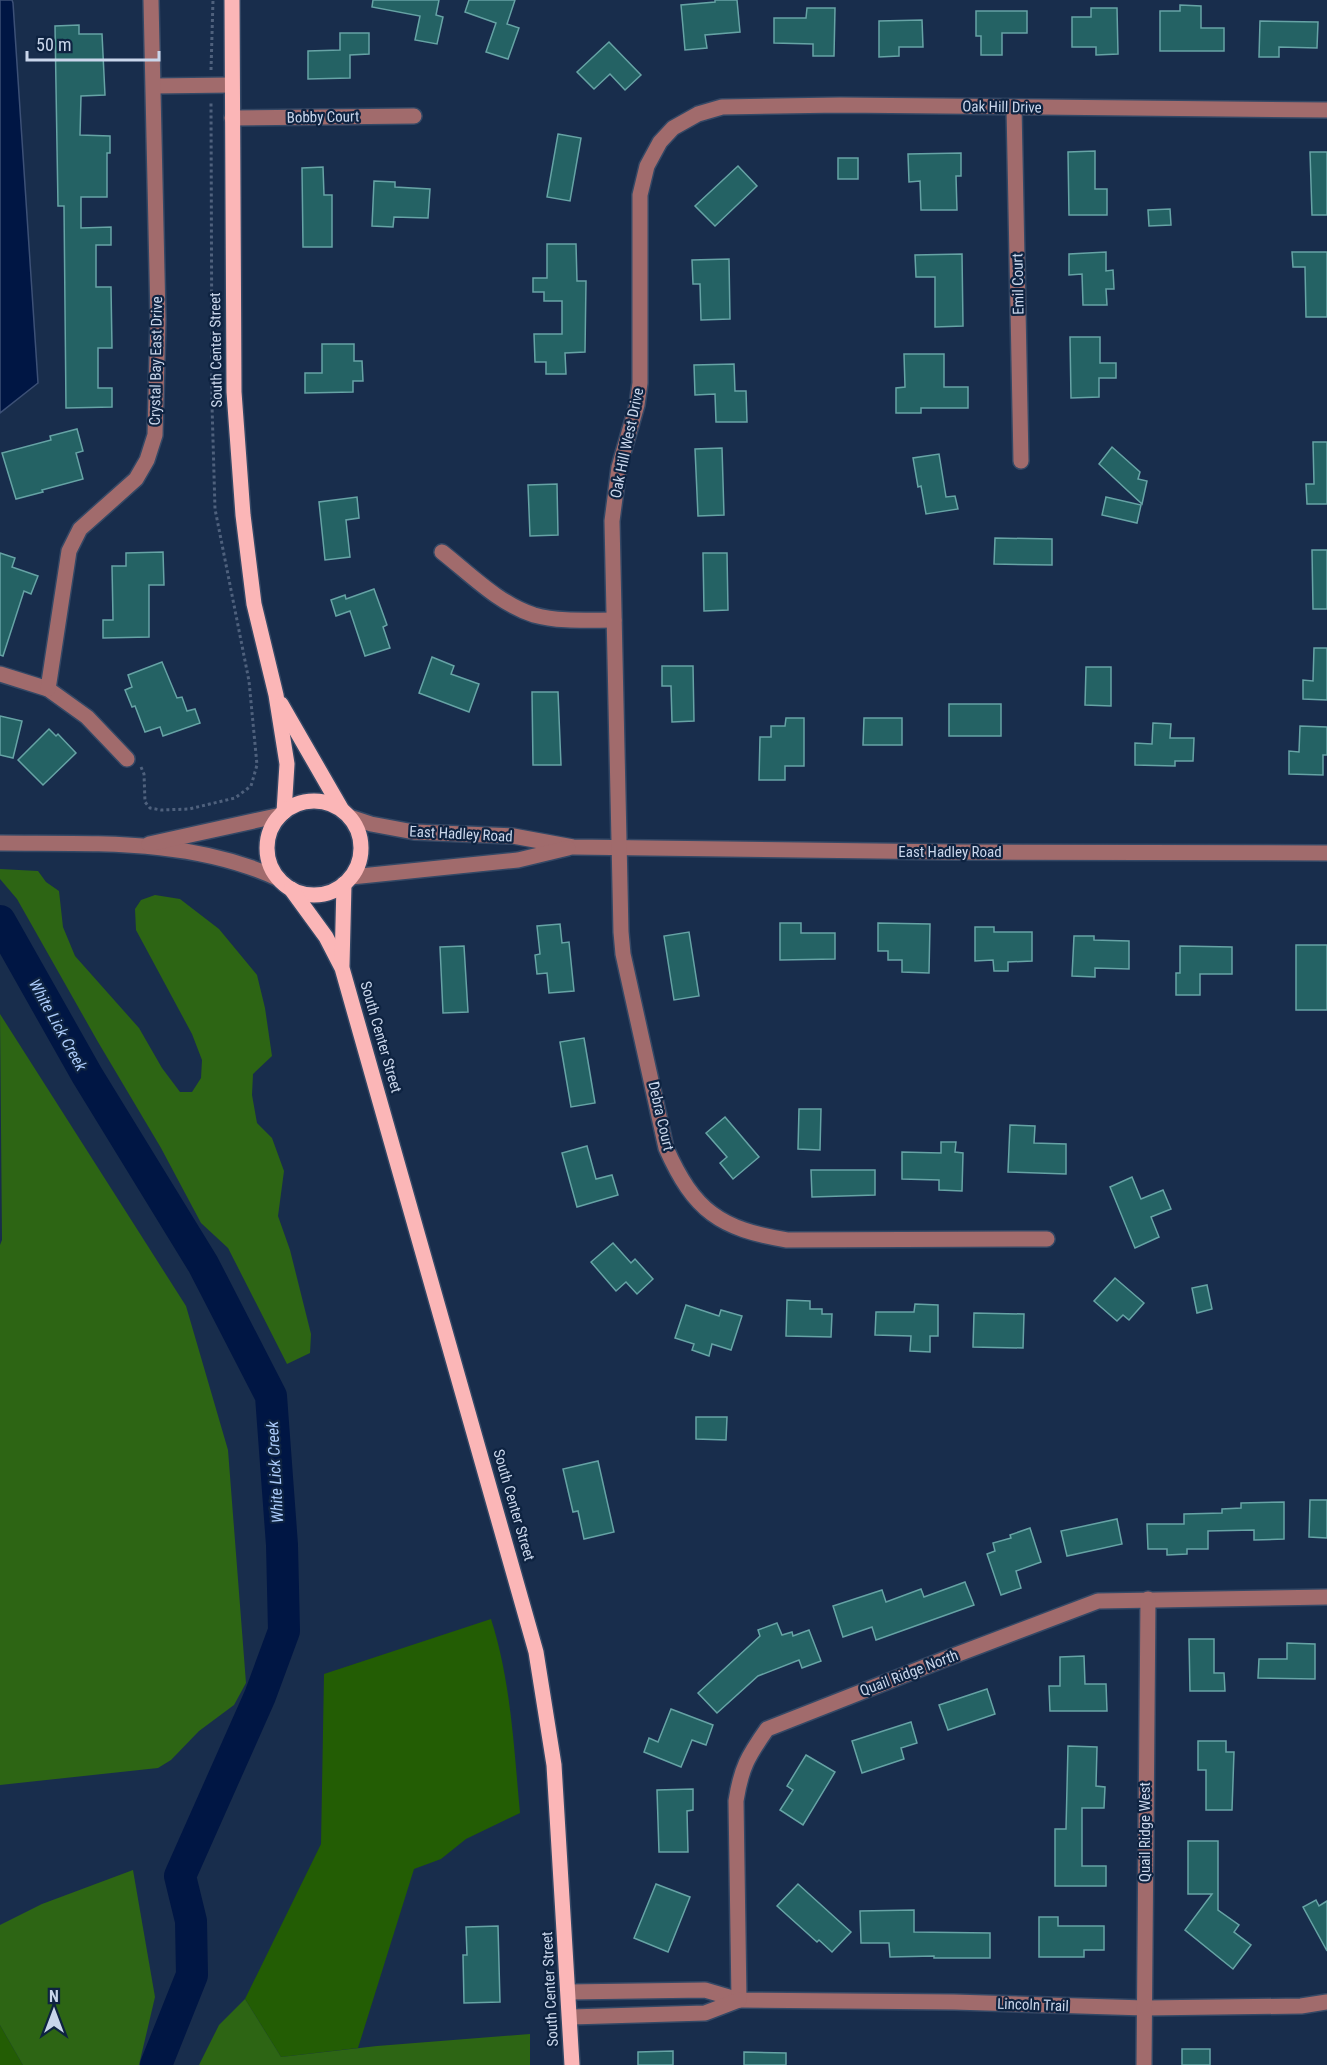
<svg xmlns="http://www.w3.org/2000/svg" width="1327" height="2065" font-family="'Roboto Condensed',sans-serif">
<rect width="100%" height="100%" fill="#182d4c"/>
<g fill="#235d04">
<path d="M491 1619C511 1681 514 1749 520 1813L466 1839 441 1859 414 1869 358 2048 281 2057 245 1999 321 1844 324 1674Z"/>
<polygon points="0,2025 23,2065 0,2065"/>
</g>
<g fill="#2d6514">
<polygon points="0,869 38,871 46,882 59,891 63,927 75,956 139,1028 162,1068 180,1092 192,1092 201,1078 202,1060 192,1034 136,930 135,909 141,900 155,895 180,899 219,929 257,975 265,1008 272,1056 253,1074 252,1095 257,1123 272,1138 284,1171 278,1216 290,1250 311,1334 310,1353 287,1364 228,1248 201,1223 161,1148 98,1042 17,899 0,879"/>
<polygon points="0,1014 186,1306 228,1450 246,1683 234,1705 199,1731 171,1760 158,1768 0,1785 0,1245 2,1240"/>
<polygon points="133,1870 155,1997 139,2065 23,2065 0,2025 0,1925 42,1904"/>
<polygon points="245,1999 281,2057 377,2046 530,2034 530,2065 199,2065 219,2025"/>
</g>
<polygon fill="#001644" stroke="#3c5076" stroke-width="1.5" points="0,0 12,0 13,3 38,383 0,413"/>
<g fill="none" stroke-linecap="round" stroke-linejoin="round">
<polyline stroke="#001644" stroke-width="32" points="0,921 87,1075 203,1264 271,1396 282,1545 284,1631 260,1696 180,1876 191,1921 192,1975 156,2065"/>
</g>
<g fill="#246264" stroke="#66a3a5" stroke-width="1.5">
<polygon points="373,0 439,0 436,15 443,17 437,44 415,40 420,16 372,7"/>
<polygon points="469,0 515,0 507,24 519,28 508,59 486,52 496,23 465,12"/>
<polygon points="715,0 737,0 740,32 705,35 707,48 685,50 681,5 715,2"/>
<polygon points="1180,5 1201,6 1201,28 1224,28 1224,51 1160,51 1160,11 1180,11"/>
<polygon points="807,8 835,8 834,56 813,56 813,44 774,43 774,18 806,18"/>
<polygon points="1091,8 1117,8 1118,54 1096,55 1096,47 1072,47 1072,17 1091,17"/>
<polygon points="976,11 1027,11 1027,33 1002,33 1002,55 981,55 981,36 976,36"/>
<polygon points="922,20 923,47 899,47 899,56 879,57 879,21"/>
<polygon points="1260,21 1318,22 1317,48 1279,47 1279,57 1259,57"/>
<polygon points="79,25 79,34 102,34 105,95 81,96 80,135 110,136 110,153 107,153 107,197 81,197 81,228 111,227 111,245 96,245 96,287 111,287 112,348 98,348 98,388 112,388 112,407 66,408 64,206 58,206 55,26"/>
<polygon points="340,33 369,33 369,54 350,55 350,78 308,79 308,51 340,50"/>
<polygon points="609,42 641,75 625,90 610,74 594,89 577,72"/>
<polygon points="558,134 581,138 570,201 547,197"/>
<polygon points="1095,151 1095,189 1107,189 1107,215 1069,215 1068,152"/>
<polygon points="1310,152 1327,152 1327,215 1312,215"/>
<polygon points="961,153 961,176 956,176 957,210 921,210 920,181 909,182 908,154"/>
<rect x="838" y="158" width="20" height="21"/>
<polygon points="738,166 757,186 715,226 695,206"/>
<polygon points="323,167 324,195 332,195 332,247 303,247 302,168"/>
<polygon points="374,181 395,182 395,187 430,189 428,218 394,217 393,227 372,226"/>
<polygon points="1170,209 1171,225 1149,226 1148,210"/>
<polygon points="547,244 576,244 577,281 586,281 585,352 565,353 566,374 546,374 546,362 535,362 534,334 562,334 562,301 544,301 544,292 533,292 533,278 547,278"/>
<polygon points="1106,252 1106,271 1113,270 1114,289 1106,289 1107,305 1083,305 1082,274 1069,275 1069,254"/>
<polygon points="1292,252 1327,252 1327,317 1306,317 1305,267 1293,267"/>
<polygon points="962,254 963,326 935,327 935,277 916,277 915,255"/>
<polygon points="729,259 730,319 701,320 700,284 693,284 692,260"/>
<polygon points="1070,337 1100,337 1100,363 1116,363 1116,378 1099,378 1099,397 1071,398"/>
<polygon points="322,344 354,344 354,361 362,361 363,381 353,381 353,392 305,393 305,373 322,373"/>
<polygon points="904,354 944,354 944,387 968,387 968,408 921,408 921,413 896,413 896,388 905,387"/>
<polygon points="734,364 735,391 746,391 747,422 716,422 715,394 695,395 694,365"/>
<polygon points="77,429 83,451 76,453 83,479 42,490 43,492 16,499 2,453 51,440 50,436"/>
<polygon points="1313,442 1327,442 1327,504 1307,504 1306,484 1314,484"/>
<polygon points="1112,447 1140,472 1138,479 1147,481 1142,504 1099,464"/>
<polygon points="722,448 724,515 698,516 695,449"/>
<polygon points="939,454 946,497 955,496 958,509 926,514 921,486 918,487 913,458"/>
<polygon points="557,484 558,535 530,536 528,485"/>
<polygon points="357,497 359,518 346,520 350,557 325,560 319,502"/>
<polygon points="1106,497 1141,505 1137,523 1102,515"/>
<polygon points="995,538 1052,539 1052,565 994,564"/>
<polygon points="1312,550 1327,550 1327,609 1313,609"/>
<polygon points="163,552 164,585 149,585 149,637 103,638 103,620 113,620 112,566 126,566 126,553"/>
<polygon points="0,553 15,558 12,567 38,576 31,594 24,591 3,656 0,655"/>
<polygon points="703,553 727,553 728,610 704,611"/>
<polygon points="374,589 387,625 383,627 390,648 365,656 350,611 336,616 331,600 345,595 346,599"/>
<polygon points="1314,648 1327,648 1327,700 1303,699 1303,680 1313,681"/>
<polygon points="432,657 454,666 451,674 479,684 469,712 419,693"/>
<polygon points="162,662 177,698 182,697 187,711 195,709 200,723 163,736 160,727 145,732 135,706 132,707 125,690 132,687 128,675"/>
<polygon points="662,666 693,666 694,721 672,722 671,686 662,686"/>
<polygon points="1086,667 1111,667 1111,706 1085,705"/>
<polygon points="532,692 558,692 561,765 533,765"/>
<rect x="949" y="704" width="52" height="32"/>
<polygon points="0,716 22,721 13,758 0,755"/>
<polygon points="786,718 804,718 804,766 785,766 785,780 759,780 760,737 771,737 771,726 785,726"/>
<polygon points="864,718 902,718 902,745 863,745"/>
<polygon points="1153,723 1171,724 1170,738 1194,738 1193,761 1175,761 1175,766 1135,765 1135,743 1152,744"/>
<polygon points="1300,726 1327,727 1327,755 1323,755 1323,775 1289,774 1289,751 1299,752"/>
<polygon points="49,729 56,736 58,734 76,753 43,785 18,760"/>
<polygon points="780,923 801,923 801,933 835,933 835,959 780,960"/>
<polygon points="878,923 930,924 929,973 902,972 902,960 888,960 888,951 878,951"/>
<polygon points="560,924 562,943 569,942 574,991 549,993 547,973 537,974 535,955 540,954 537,926"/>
<polygon points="975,927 994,927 994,932 1032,932 1032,961 1008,962 1008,971 994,971 993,960 975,961"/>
<polygon points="689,932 699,996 674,1000 664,936"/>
<polygon points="1074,936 1094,936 1094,940 1129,941 1129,969 1095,968 1095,977 1072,976"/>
<rect x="1296" y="945" width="31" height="65"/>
<polygon points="464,946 468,1012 443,1013 440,947"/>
<polygon points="1180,946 1232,947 1232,974 1200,974 1200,995 1176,995 1176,973 1180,973"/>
<polygon points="584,1038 595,1103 571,1107 560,1042"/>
<polygon points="799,1109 821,1109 820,1150 798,1149"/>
<polygon points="725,1117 759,1157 733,1179 720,1163 727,1157 706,1133"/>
<polygon points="1010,1125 1035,1126 1034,1143 1066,1144 1066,1174 1008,1172"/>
<polygon points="941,1142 956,1142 955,1152 963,1153 962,1191 939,1190 939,1180 902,1179 902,1152 941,1153"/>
<polygon points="587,1146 596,1179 612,1175 618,1195 577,1207 562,1153"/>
<polygon points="811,1170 875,1170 875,1195 812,1197"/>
<polygon points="1132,1177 1141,1199 1163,1190 1171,1209 1151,1217 1159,1237 1135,1248 1110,1187"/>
<polygon points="613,1243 631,1263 635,1259 653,1279 637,1294 626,1282 616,1291 591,1262"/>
<polygon points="1115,1278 1144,1303 1129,1320 1123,1315 1117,1321 1094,1301"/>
<polygon points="1207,1285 1212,1309 1197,1313 1192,1288"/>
<polygon points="787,1300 810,1301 810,1309 822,1309 822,1314 832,1314 831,1337 786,1336"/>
<polygon points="915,1304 938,1305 938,1336 930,1336 930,1352 910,1351 911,1336 875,1335 876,1312 914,1312"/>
<polygon points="686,1305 719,1316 721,1310 742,1316 731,1350 712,1344 709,1356 692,1350 694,1344 675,1338"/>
<polygon points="974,1313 1024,1314 1023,1348 973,1347"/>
<polygon points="696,1417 727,1417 726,1440 696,1439"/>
<polygon points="598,1461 614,1532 584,1539 578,1511 573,1512 563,1469"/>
<polygon points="1310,1500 1327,1500 1327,1538 1309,1537"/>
<polygon points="1284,1502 1284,1539 1254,1540 1254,1530 1208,1531 1208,1549 1187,1549 1187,1554 1167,1555 1167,1549 1148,1549 1147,1524 1184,1524 1184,1514 1222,1513 1222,1509 1241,1508 1241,1503"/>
<polygon points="1117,1519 1122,1544 1067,1556 1061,1531"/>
<polygon points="1030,1528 1041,1562 1016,1571 1021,1588 1001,1595 987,1554 995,1551 993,1543 1011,1538 1010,1535"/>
<polygon points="965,1582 974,1605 876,1640 872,1627 843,1637 833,1606 882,1590 886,1602 921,1589 924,1597"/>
<polygon points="777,1623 782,1635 792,1632 793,1636 809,1630 821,1661 802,1668 799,1660 758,1676 717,1713 698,1693 760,1636 758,1630"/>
<polygon points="1189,1639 1214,1639 1214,1673 1224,1673 1225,1691 1190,1691"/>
<polygon points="1287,1643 1315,1644 1315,1679 1258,1678 1259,1659 1287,1659"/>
<polygon points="1084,1656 1085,1684 1106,1684 1107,1711 1050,1711 1049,1686 1060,1686 1060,1657"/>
<polygon points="987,1689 995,1714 948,1730 939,1705"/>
<polygon points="671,1709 713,1725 706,1745 692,1740 681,1767 644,1752 649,1738 658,1742"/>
<polygon points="911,1722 917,1743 901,1748 904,1759 862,1773 852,1741"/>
<polygon points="1198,1741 1226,1741 1226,1752 1234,1752 1232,1810 1206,1810 1206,1770 1198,1770"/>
<polygon points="1068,1746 1097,1747 1096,1786 1105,1787 1104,1808 1082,1808 1082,1866 1106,1866 1106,1886 1055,1886 1055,1829 1066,1829"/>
<polygon points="806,1755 835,1772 803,1825 780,1810 793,1790 787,1786"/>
<polygon points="693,1789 693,1810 687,1811 688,1852 659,1852 657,1790"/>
<polygon points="1188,1841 1218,1841 1218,1910 1239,1925 1234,1932 1251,1945 1233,1969 1185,1930 1212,1894 1188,1894"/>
<polygon points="656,1884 690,1897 668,1952 634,1938"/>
<polygon points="798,1884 851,1932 832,1952 819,1940 817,1942 777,1906"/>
<polygon points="1316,1900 1319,1906 1327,1901 1327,1951 1303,1907"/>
<polygon points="914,1910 914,1932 990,1933 990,1958 934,1958 934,1956 890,1957 889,1943 861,1943 860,1911"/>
<polygon points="1039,1917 1058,1917 1058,1926 1104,1926 1104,1950 1084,1950 1084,1957 1039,1957"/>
<polygon points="498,1926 500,2002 464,2003 463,1955 467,1955 466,1927"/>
<rect x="1182" y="2049" width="28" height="16"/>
<polygon points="673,2051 673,2065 638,2065 638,2052"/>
<polygon points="744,2052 786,2053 786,2065 744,2065"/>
</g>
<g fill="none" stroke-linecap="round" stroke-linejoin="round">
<g stroke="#344865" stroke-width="18">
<g id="minor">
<polyline points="154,86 231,85"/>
<polyline points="1014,107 1021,461"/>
<polyline points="232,118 414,116"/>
<path d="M442 552C470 574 499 604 534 615 559 622 588 620 614 620"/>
<polyline points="0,674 48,689 87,717 127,759"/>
<polyline points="48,689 69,551 80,529 136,479 147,460 155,435 158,319 151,0"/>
<polyline points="350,817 371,824 414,832 513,836 573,847 953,852 1327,853"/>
<path d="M0 843C93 844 192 838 279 879"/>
<polyline points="149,844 281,815"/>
<polyline points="351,877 518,860 568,848"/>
<path d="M1047 1239 787 1240C720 1229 694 1211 666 1148L623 954 621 932 612 521 619 467 637 405 640 383V195L647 166 660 142 673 128 698 114 722 107 840 105 1327 110"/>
<polyline points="569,1992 705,1990 739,2000 954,2002 1145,2008 1301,2006 1327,2002"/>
<path d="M739 2000 736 1801C741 1768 748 1756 767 1729L945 1659 1098 1601 1327 1597"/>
<polyline points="571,2017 705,2013 739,2000"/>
<polyline points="1144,2065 1148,1599"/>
</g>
</g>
<g stroke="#344865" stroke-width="18">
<g id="major">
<polyline points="232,0 234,392 243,515 254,604 276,695 287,764 284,812"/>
<polyline points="281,704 342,810"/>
<circle cx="314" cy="848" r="47"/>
<polyline points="291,889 326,937 342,968 536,1652 554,1765 572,2065"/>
<polyline points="342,965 344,884"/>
</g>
</g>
<g stroke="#4f617d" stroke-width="3" stroke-dasharray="3 3" stroke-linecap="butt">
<polyline points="211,70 213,0"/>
<polyline points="141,767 144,774 145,802 150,808 161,810 189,809 235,798 251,786 257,765 249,681 215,509 212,405 211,101"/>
</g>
<use href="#minor" stroke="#a16b6c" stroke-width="15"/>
<use href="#major" stroke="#fbb6b7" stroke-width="15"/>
</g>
<g text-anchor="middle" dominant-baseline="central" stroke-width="4.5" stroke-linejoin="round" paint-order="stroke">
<g font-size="15" fill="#c9d6eb" stroke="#0e2341">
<text transform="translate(1002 107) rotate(1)">Oak Hill Drive</text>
<text transform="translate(323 117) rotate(-1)">Bobby Court</text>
<text transform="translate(1018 284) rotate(-91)">Emil Court</text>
<text transform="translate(216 350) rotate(-91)">South Center Street</text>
<text transform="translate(156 361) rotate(-89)">Crystal Bay East Drive</text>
<text transform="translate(627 443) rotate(-78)">Oak Hill West Drive</text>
<text transform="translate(461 834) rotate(3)">East Hadley Road</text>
<text x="950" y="852">East Hadley Road</text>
<text transform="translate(381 1037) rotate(74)">South Center Street</text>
<text transform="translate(661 1116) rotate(77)">Debra Court</text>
<text transform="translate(514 1505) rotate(74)">South Center Street</text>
<text transform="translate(909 1673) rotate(-21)">Quail Ridge North</text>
<text transform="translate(1145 1832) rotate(-90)">Quail Ridge West</text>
<text transform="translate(550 1989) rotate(-93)">South Center Street</text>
<text transform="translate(1033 2005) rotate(2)">Lincoln Trail</text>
</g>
<g font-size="16" font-style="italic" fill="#acccfb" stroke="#0e2341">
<text transform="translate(58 1025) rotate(61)">White Lick Creek</text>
<text transform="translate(275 1472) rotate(-93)">White Lick Creek</text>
</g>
</g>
<g transform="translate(54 2011)" stroke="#0e2341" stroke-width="4.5" paint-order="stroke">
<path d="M0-4.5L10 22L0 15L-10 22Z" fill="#c9d6eb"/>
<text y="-9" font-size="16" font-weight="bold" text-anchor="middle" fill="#c9d6eb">N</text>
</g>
<path d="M27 51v9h132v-9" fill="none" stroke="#c9d6eb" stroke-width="3"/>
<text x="36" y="51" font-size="18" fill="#c9d6eb" stroke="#0e2341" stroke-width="4.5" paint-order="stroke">50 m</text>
</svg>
